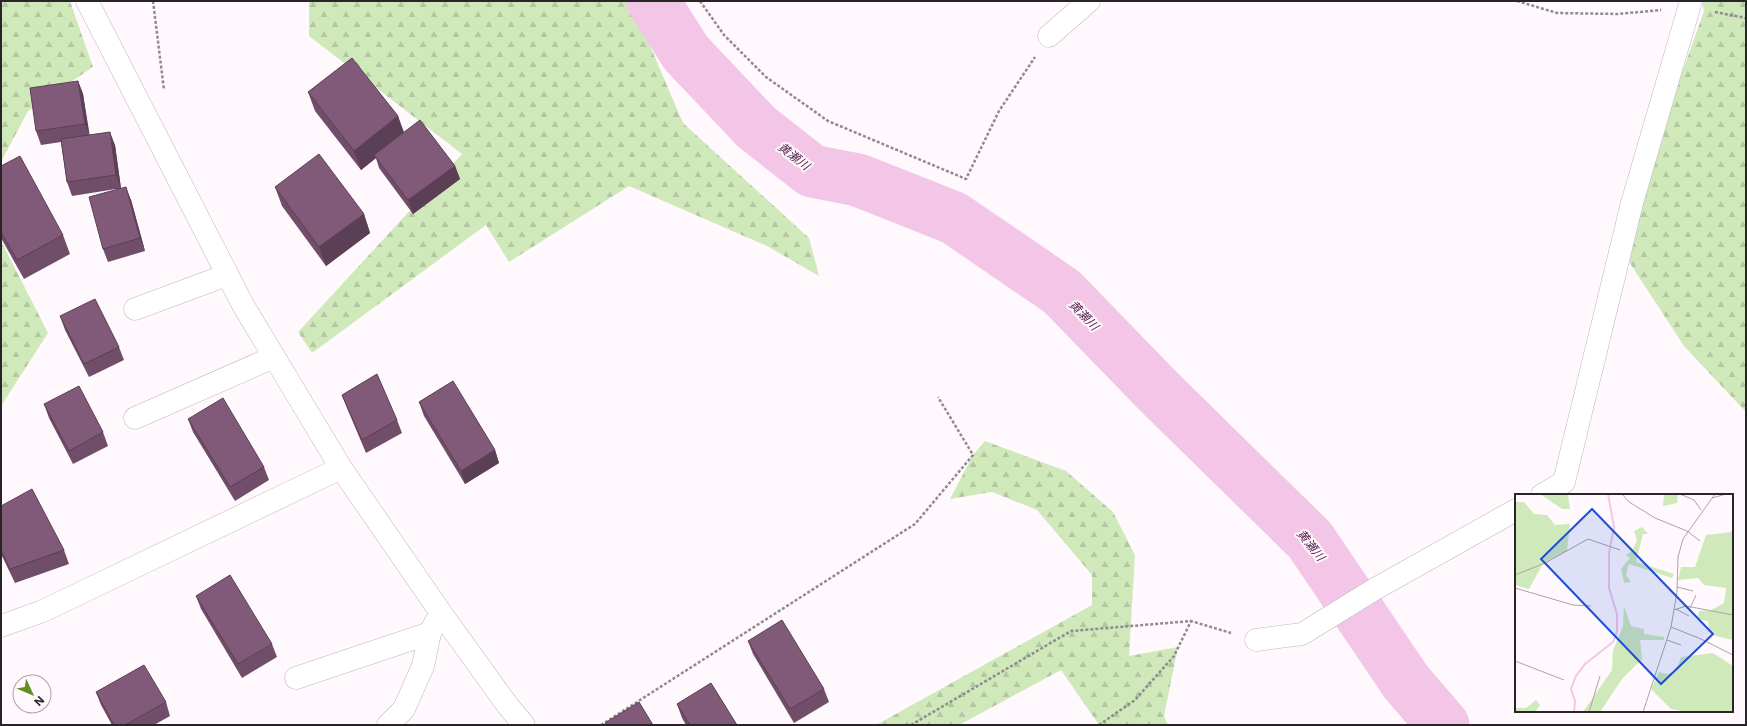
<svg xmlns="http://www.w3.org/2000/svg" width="1747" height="726" font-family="Inter,'Noto Sans JP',sans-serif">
<defs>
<pattern id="forest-firs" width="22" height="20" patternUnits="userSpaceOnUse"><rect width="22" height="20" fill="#d0e9bb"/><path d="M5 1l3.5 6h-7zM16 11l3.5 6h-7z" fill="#b3c8a1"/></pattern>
</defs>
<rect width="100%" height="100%" fill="#fff9fd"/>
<g fill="url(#forest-firs)">
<polygon points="1,1 70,1 93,67 28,111 1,162"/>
<polygon points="309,1 631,1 683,123 809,238 819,276 767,246 629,186 509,262 486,225 312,353 298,332 462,154 309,36"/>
<polygon points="1702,1 1746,1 1746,412 1684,346 1620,248 1704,11"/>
<polygon points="1,241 48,333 1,406"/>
<polygon points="985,441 1066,471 1113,512 1135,555 1129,656 1178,647 1164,716 1168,725 1099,725 1061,670 959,725 876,725 1092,605 1092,575 1037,510 992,492 950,499 973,455"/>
</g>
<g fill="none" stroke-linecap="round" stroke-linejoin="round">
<polyline stroke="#f3c6e8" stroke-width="53" points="653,1 686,53 756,127 812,171 858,180 954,218 1062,292 1158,391 1310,540 1406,682 1443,725"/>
<g stroke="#c2b5bf" stroke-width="23">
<g id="minor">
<polyline points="87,1 243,305 341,468 441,613 508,706 524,725"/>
<polyline points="1049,36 1089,1"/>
<polyline points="135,309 227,275"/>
<polyline points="135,418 274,357"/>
<polyline points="1542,495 1564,482 1632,203 1691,1"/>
<polyline points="1,626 43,611 341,468"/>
<polyline points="1256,640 1302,634 1375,589 1516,510"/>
<polyline points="296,678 430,633"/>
<polyline points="388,725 404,709 423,666 430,633 435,623"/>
</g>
</g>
<g stroke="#908b8f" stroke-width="2.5" stroke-dasharray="3 2" stroke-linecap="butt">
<polyline points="153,1 164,90"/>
<polyline points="700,1 724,35 766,77 828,121 966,179 999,111 1035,57"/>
<polyline points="1517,1 1557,13 1618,14 1661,10"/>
<polyline points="1715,12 1746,18"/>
<polyline points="601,725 915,524 973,455 938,397"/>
<polyline points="911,725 1071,631 1191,621 1231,633"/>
<polyline points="1099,725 1135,700 1174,656 1191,621"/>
</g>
<use href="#minor" stroke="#fff" stroke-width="22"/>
</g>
<g fill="#704d68">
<polygon points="78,81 83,94 89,135 115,145 121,188 131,200 145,251 108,262 103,249 116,189 72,196 67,182 61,142 41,145 36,131"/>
<polygon points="308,92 398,116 403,132 455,166 460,179 413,214 379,168 376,158 361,170 315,111"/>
<polygon points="1,166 63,235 70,254 24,279 1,238"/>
<polygon points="275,187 364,214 370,233 326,266 282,206"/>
<polygon points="60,316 119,347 124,360 89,377 65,330"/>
<polygon points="342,395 397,420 402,433 366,453 347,408"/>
<polygon points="419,402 495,450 499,463 465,484 424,416"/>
<polygon points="44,404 103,432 108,446 73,464 49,418"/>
<polygon points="188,419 264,467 269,480 235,501 193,432"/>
<polygon points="1,506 64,550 69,564 15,583 1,554"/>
<polygon points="196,596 272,644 277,657 242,678 201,609"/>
<polygon points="748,641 824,689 829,702 794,723 753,654"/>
<polygon points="96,692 166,702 170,716 154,725 112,725 101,705"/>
<polygon points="677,704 737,725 686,725 682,718"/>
</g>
<g fill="#5b3f55">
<polygon points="78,81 83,94 90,137 85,124"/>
<polygon points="398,116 405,135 374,155 376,158 361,170 354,151"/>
<polygon points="110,132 115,145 121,189 116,175"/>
<polygon points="455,166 460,179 413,214 408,200"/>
<polygon points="126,187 131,200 145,251 140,238"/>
<polygon points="364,214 370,233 326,266 319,247"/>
<polygon points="495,450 499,463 465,484 461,471"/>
</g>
<g fill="#825a79" stroke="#5b3f55">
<polygon points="352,58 398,116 354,151 308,92"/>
<polygon points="78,81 85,124 36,131 30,88"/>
<polygon points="420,120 455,166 408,200 374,155"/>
<polygon points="110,132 116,175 67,182 61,139"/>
<polygon points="319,154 364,214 319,247 275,187"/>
<polygon points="20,156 63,235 17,260 1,232 1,166"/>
<polygon points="126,187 140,238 103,249 89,197"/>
<polygon points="95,299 119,347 84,364 60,316"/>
<polygon points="377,374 397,420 362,440 342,395"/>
<polygon points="453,381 495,450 461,471 419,402"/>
<polygon points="79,386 103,432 69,451 44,404"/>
<polygon points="223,398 264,467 230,487 188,419"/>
<polygon points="32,489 64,550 10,569 1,550 1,506"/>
<polygon points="230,575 272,644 238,664 196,596"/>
<polygon points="782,620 824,689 790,709 748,641"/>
<polygon points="144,665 166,702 125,725 114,725 96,692"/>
<polygon points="711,683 737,725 690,725 677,704"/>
<polygon points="639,702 653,725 606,725 605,723"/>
</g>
<g text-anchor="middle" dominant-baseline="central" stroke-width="4" stroke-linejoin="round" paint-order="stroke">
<g font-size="12" font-style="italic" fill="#57234e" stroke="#fff9fd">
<text transform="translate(794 156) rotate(38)">黄瀬川</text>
<text transform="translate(1084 315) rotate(46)">黄瀬川</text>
<text transform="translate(1311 545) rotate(51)">黄瀬川</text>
</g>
</g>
<g transform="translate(1515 494)">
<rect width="218" height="218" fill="#fff9fd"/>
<path d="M25 0H53L55 15H47ZM149 0H163L162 9 148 12ZM0 8H9L19 20 32 21 40 31 55 30 52 57 29 68 14 95 0 91ZM127 33 133 40H128L121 68 159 80 157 84 114 70 111 81 116 88 109 89 106 75 115 64 111 61 117 57 122 46 119 37ZM218 35V146L201 142 194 136 193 127 182 125 184 117 196 116 209 109 211 94 189 91 183 84 163 86 166 73H180L191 41 216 38ZM109 112 116 132 129 135V140L149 143V146H125L127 165 107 185 85 218H68L97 176 98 156 108 133ZM198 159 218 172V218H173L156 215 136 195 144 178 152 180 161 177 166 163ZM21 206 25 211 20 218H0V214H11Z" fill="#d0e9bb"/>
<path fill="none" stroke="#f3c6e8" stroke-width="2" d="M59 218 60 207 56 195 61 182 70 170 98 148 102 137V120L94 94V59L99 33 93 0"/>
<path fill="none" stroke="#a9a4a7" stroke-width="1" d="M107 0 114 8 140 24 172 37 185 47M165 0 179 6 186 16M197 4 211 0M0 81 30 69 73 45 105 56M162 93 178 97M0 94 58 111 76 112M175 114 181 101M161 115 174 122M159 116 171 112 218 121M156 133 186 145 218 161M152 146 166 151M0 167 49 186M74 218 85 182M128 218 156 133 162 98 163 63 168 45 200 0"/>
<path fill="#1d4ed8" fill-opacity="0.15" stroke="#1d4ed8" stroke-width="2" d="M77 15 198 140 146 190 26 65Z"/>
<rect width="218" height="218" fill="none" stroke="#282427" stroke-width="2"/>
</g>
<rect width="1747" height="726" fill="none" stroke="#282427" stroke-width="4"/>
<g transform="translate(32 694) rotate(134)"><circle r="19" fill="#fff9fd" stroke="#a9a4a7"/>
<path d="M0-3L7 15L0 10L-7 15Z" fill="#618f24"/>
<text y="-6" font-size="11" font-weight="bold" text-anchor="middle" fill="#282427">N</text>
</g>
</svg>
